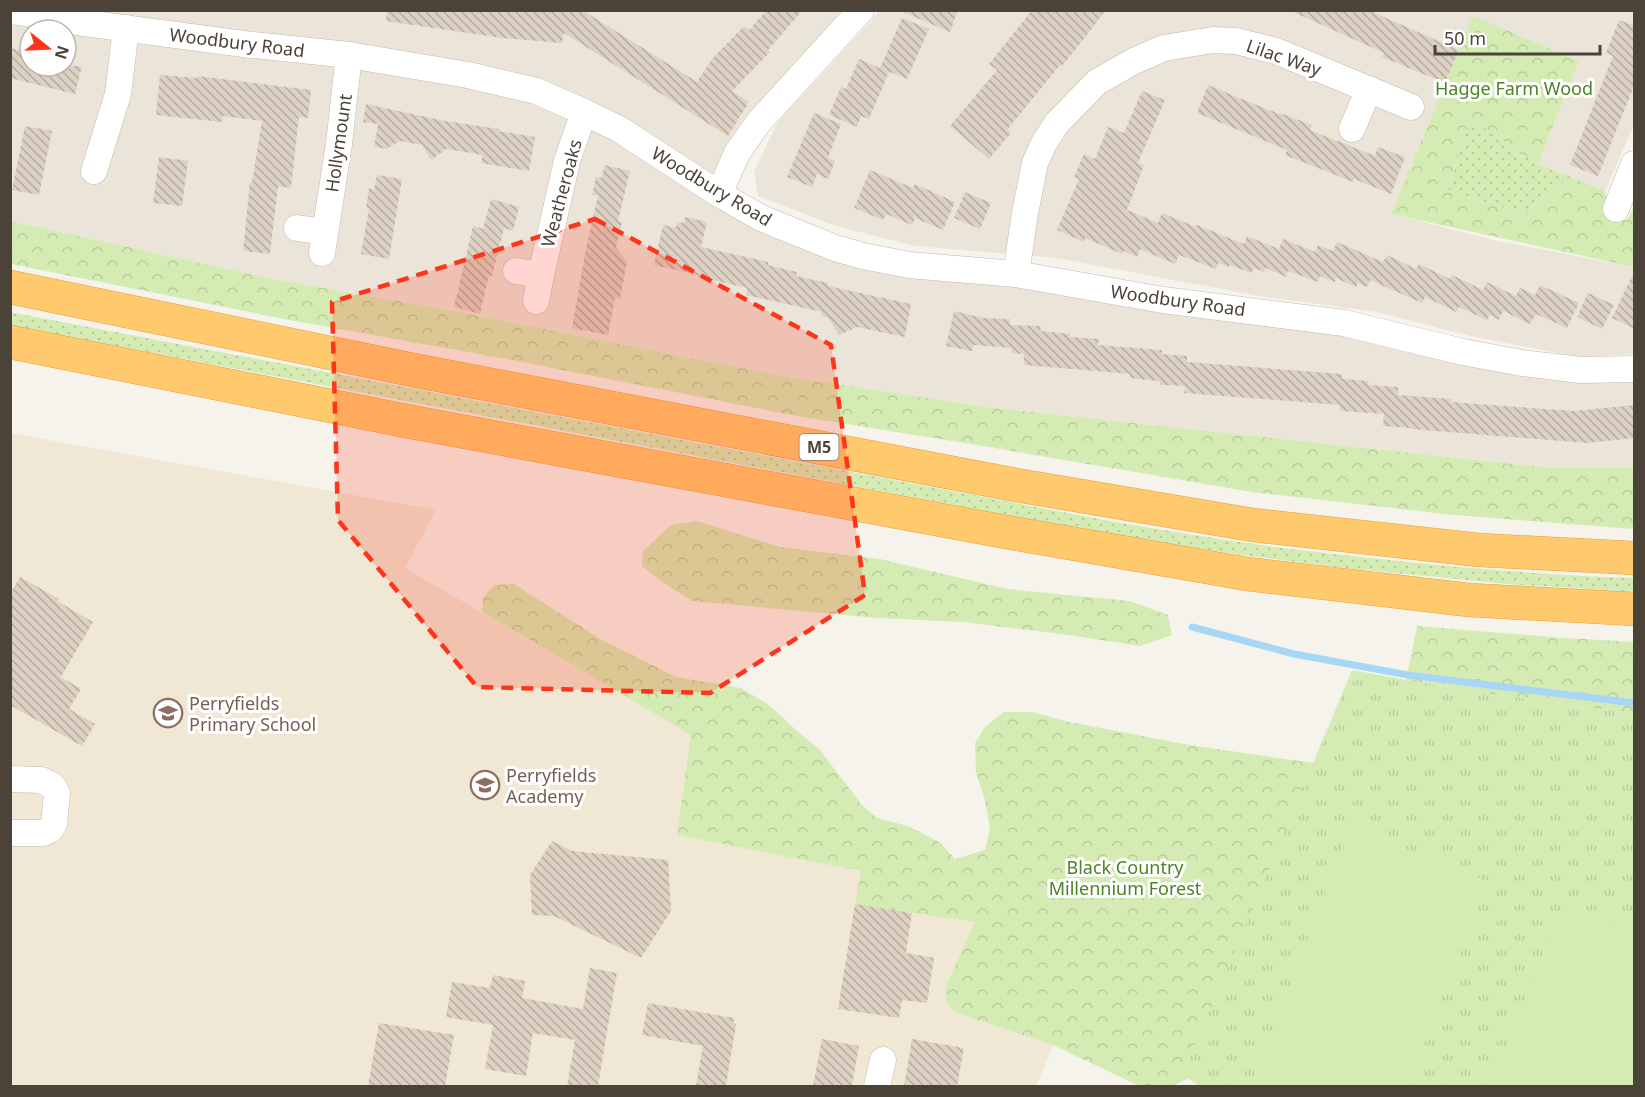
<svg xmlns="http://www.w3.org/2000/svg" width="1645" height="1097" font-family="'Noto Sans',sans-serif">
<defs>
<pattern id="grass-dots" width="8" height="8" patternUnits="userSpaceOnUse" patternTransform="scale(1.5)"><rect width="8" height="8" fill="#d4ecb3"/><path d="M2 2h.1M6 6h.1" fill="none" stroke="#b8cc9b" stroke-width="1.8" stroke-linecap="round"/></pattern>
<pattern id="forest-crowns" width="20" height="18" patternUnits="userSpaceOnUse" patternTransform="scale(1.5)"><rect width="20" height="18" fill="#d4ecb3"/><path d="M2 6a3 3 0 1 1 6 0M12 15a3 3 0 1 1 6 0" fill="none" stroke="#b8cc9b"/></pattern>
<pattern id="park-tufts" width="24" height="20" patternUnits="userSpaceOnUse" patternTransform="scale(1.5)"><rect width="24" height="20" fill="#d4ecb3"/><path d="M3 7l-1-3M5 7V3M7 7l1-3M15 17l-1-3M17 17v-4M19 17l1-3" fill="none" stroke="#b8cc9b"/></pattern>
<pattern id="building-back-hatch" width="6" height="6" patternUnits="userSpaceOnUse" patternTransform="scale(1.5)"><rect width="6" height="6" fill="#dcd1c3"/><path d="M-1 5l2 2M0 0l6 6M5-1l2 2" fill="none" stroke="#b5ab9f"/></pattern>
</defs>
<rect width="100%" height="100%" fill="#f6f3ec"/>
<g fill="#ebe5d9" fill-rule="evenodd">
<path d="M11 11H861L758 123 719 194 835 248 1634 369V468H1549L986 407 767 373 443 309 273 279 11 221ZM30 30H66V66H30Z"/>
<polygon points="880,11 1634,11 1634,125 1605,191 1538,164 1579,61 1473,17 1391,214 1498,241 1634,267 1634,354 1579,357 1466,335 1377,312 1258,296 1056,258 915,246 836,226 758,196 754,172 777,123"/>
</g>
<polygon fill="#f0e7d5" points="10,433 436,510 405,568 692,735 677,835 862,871 855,903 976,922 945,988 953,1010 965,1016 1053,1045 1036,1086 11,1086"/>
<g fill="url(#grass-dots)">
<polygon points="1470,118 1538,164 1571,177 1523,213 1448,191"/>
<path d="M10 312 1115 522C1166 530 1217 539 1268 546 1389 561 1512 574 1634 578V592L1507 584 1344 568 1234 554 1075 528 11 326Z"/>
</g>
<g fill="url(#forest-crowns)">
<polygon points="1473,16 1579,61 1538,164 1470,118 1448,191 1523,213 1571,177 1605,191 1612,219 1627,220 1634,207 1634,267 1391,214"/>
<polygon points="11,221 273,279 443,309 767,373 986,407 1549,468 1634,468 1634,529 1454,515 1252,492 971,444 797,416 496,357 289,320 11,264"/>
<polygon points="697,521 780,547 880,559 1007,589 1130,601 1168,615 1172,635 1140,646 1061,634 963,622 877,618 692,601 659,580 642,566 643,551 671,525"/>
<polygon points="514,584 602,640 676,677 741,688 768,704 795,729 820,750 862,805 877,818 908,826 939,842 955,859 985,850 990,829 985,800 976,772 975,743 985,727 1004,712 1033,712 1065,721 1189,745 1313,763 1327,773 1209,1045 1188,1078 1173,1086 1139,1086 1053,1045 965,1016 953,1010 946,1000 945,988 975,922 855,904 861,871 677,835 691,735 482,612 483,598 494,585"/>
<polygon points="1417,626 1551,637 1634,642 1634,714 1456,689 1406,680"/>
</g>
<polygon fill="url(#park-tufts)" points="1352,670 1456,689 1634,714 1634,1086 1199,1086 1183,1075"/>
<g fill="#d4ecb3">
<polygon points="1351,827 1487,881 1407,1086 1257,1086 1251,1084"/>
<polygon points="1565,902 1634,930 1634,1086 1491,1086"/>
</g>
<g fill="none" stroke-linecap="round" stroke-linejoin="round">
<polyline stroke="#a6d8f5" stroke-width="7" points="1192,627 1294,654 1408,675 1634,703"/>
</g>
<g fill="url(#building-back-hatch)">
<polygon points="387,10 582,10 697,82 712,59 744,26 749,30 767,10 803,10 768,50 770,52 732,91 749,102 728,136 564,33 562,43 502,38 386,21"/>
<polygon points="898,10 958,10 950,32"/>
<polygon points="1032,10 1106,10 1083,40 1062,66 1060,65 1007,130 1011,133 989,159 950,126 997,70 989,64"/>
<polygon points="1289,10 1368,10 1459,50 1445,83 1382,57 1384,53"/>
<polygon points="902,18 929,29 907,79 880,68"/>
<polygon points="1619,20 1635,26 1634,86 1598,176 1570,165 1613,56 1606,53"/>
<polygon points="10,48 30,53 30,66 82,66 75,94 10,78"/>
<polygon points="859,59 889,72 869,119 861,116 857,127 829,115 841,87 846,89"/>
<polygon points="160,75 197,78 198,76 311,90 308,118 299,117 291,188 278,186 270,254 243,251 250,182 252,182 262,121 223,116 222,122 156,115"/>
<polygon points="1208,85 1279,114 1280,113 1312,125 1310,130 1375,156 1378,147 1405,157 1391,194 1354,179 1353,182 1285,155 1287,150 1197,113"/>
<polygon points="1142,91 1165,100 1138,163 1144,165 1127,210 1158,223 1162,213 1196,227 1197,225 1244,244 1247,236 1279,249 1283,239 1315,252 1318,245 1333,251 1337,242 1383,262 1387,255 1416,269 1419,264 1450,279 1452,275 1483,290 1487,282 1516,296 1520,288 1535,295 1540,285 1579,303 1567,328 1536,314 1530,324 1503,311 1499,320 1490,315 1487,320 1459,307 1456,312 1425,297 1422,303 1370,280 1367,287 1358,283 1356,287 1336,278 1335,282 1320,276 1318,282 1288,271 1286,277 1266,268 1264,272 1254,268 1251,273 1230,265 1229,267 1218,263 1216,269 1179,255 1175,264 1140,249 1137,257 1123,251 1122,254 1085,238 1084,242 1057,230 1079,179 1074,177 1084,154 1095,159 1108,127 1124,133"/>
<polygon points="366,104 445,121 499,129 498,131 535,137 529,171 481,163 483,155 446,149 431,160 422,145 400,141 386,149 374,147 378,124 363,122"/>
<polygon points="814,113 841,124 828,158 835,161 828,179 817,174 812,187 787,177"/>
<polygon points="25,126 52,131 39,195 12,190"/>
<polygon points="159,157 188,161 182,206 153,203"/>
<polygon points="605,165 630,171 618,221 622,222 616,247 627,262 620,299 615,298 608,335 572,328 586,248 598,196 592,195 596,177 601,178"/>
<polygon points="870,170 913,188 915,184 955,202 943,230 915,218 912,225 886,214 883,220 854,208"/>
<polygon points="377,175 402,179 389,259 361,254 369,208 366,208 369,188 374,189"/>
<polygon points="965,192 991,203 980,229 954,218"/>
<polygon points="491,199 519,207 513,231 504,228 492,276 489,275 480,314 454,307 473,226 483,229"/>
<polygon points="685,217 707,222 701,247 768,262 768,265 797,272 796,276 828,283 828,286 911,304 905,337 857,327 839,335 828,318 821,316 822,312 746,295 747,288 699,277 699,275 654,265 663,225 676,228 677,222 684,223"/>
<polygon points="1635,270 1635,329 1612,318"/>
<polygon points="1588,293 1614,305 1602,329 1577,317"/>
<polygon points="954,311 983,318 1010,319 1010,325 1041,326 1040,331 1070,334 1070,337 1099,339 1098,345 1162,350 1162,354 1187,356 1187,362 1342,374 1342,379 1369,381 1368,385 1398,387 1398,395 1452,399 1451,402 1573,411 1635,405 1635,438 1587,443 1411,429 1411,428 1383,426 1384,414 1340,411 1340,405 1184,393 1185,386 1160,385 1160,381 1130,378 1130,374 1024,365 1024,354 1011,353 1012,348 973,345 972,351 946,346"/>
<polygon points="20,577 59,599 57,601 93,622 61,677 81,689 69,709 95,724 82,746 10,705 10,594"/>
<polygon points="552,841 572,851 668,860 671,911 641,958 554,916 532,915 530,875"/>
<polygon points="855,904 912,913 906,953 934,958 927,1003 902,1000 899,1018 838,1009"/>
<polygon points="590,968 617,973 598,1086 567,1086 575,1040 533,1033 526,1076 485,1069 493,1025 446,1017 452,982 490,988 493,975 525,981 522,998 583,1009"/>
<polygon points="648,1003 734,1018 733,1023 736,1024 726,1086 696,1086 703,1046 642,1035"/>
<polygon points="379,1023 454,1035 445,1086 368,1086"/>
<polygon points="822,1039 859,1046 852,1086 813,1086"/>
<polygon points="912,1039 964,1048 957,1086 904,1086"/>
</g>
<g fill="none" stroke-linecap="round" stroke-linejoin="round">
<g stroke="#c3baad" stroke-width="27">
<g id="minor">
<polyline points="10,11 44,15 77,22 244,44 349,55 468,75 536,91 584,112 619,129 719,194 761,218 835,248 863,256 909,265 1016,274 1163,300 1344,323 1463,352 1522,363 1581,370 1634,369"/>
<polyline points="1352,129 1369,89"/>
<polyline points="94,171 118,94 126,28"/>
<polyline points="719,194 737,153 758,123 861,10"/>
<polyline points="1616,209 1634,164"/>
<polyline points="297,228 325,232"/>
<polyline points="322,253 339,144 349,55"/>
<polyline points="516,271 541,275"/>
<polyline points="1016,274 1025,213 1035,163 1044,143 1057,123 1097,82 1134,61 1164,48 1213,40 1236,41 1276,51 1411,107"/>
<polyline points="536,301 541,275 567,161 584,112"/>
<polyline points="10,779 41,780 53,786 57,793 54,824 50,830 43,833 10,833"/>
<polyline points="877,1086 883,1060"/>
</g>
</g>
<g stroke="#e79f35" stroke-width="34">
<g id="highway">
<polyline points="10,287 418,371 1016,485 1253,525 1479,550 1634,558"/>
<polyline points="10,342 406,421 1006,532 1247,574 1469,600 1634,609"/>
</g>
</g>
<use href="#minor" stroke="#fff" stroke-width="26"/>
<use href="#highway" stroke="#ffc96e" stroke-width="33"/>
</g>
<path fill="#ff341a" fill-opacity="0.2" stroke="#ff341a" stroke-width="4.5" stroke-dasharray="12 8" stroke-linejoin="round" d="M595 219 831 345 865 595 710 693 477 687 338 520 332 302Z"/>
<defs>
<g id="school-ring" transform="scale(1.5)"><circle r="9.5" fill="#fff" stroke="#8d6e63" stroke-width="1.5"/><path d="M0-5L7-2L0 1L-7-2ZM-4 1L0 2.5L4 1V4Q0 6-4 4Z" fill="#8d6e63"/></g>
</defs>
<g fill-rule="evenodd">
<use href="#school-ring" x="168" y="713"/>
<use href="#school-ring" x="485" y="785"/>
</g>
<g text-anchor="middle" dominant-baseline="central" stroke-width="6" stroke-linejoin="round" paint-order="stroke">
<rect fill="#fff" stroke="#827b74" stroke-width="1.5" x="799.5" y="434" width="39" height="26" rx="4.5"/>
<g font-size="16" font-weight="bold" fill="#4c4338">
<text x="819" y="447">M5</text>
</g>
<g font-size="18" fill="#4c4338" stroke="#fff">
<text transform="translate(237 42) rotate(7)">Woodbury Road</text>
<text transform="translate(1284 57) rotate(19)">Lilac Way</text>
<text transform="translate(338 143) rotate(-82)">Hollymount</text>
<text transform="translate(712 186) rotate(31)">Woodbury Road</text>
<text transform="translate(561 193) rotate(-75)">Weatheroaks</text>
<text transform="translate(1178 300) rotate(8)">Woodbury Road</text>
</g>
<g font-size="18" fill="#4d8326" stroke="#fff">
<text x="1514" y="88">Hagge Farm Wood</text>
<text x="1125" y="867">Black Country<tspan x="1125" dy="21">Millennium Forest</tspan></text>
</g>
<g font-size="18" fill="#785e54" stroke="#fff" text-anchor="start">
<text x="189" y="703">Perryfields<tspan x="189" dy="21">Primary School</tspan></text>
<text x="506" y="775">Perryfields<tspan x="506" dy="21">Academy</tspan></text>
</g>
</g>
<rect width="1645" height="1097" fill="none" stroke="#4c4338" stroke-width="24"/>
<g transform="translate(48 48) rotate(108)"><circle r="28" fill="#ffffff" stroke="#b7b4af" stroke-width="1.5"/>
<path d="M0-4.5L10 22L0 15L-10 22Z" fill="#ff341a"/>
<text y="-9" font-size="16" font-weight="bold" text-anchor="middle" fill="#4c4338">N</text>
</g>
<path d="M1435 45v9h165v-9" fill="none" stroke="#4c4338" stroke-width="3"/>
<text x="1444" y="45" font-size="18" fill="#4c4338" stroke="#ffffff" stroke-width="4.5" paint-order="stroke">50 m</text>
</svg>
